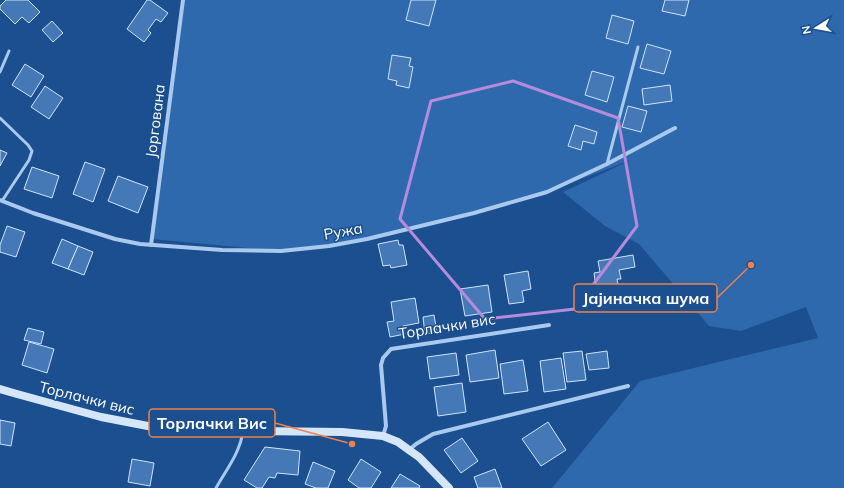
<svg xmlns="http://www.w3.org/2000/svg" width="844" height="488" font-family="Mulish,sans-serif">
<rect width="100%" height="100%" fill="#1b4f8f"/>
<polygon fill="#2e69ad" points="183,0 844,0 844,488 552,488 640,381 818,338 806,307 741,331 709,326 639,244 605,226 563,192 631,160 547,192 367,239 281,251 152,239"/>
<g fill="#4478b7" stroke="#cfe3fa">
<polygon points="6,0 28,0 40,12 29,23 22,17 15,24 0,9 0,6"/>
<polygon points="147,0 150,0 168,13 161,22 156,19 148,30 151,33 144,42 127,29"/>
<polygon points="411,0 436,0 429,26 406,20"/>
<polygon points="665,0 689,0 685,16 662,11"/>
<polygon points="612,15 634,21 628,44 606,38"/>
<polygon points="52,21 63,33 53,42 42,30"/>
<polygon points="647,44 671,51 664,74 640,68"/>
<polygon points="392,55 411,58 409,66 413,67 409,88 396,85 397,81 388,79"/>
<polygon points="25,64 44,76 31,97 12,85"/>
<polygon points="592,71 614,77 607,102 585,95"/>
<polygon points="670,85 672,101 644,105 642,89"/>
<polygon points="45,86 63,98 49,119 31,107"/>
<polygon points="628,106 647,111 641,132 622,127"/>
<polygon points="575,125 597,132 594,144 583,141 581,150 568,146"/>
<polygon points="0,150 7,153 0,166"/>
<polygon points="85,162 105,169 93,202 73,194"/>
<polygon points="32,167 59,176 52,198 24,189"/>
<polygon points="118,176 148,187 138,213 108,201"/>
<polygon points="7,226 25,232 16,257 0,252 0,245"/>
<polygon points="62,239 78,246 68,269 52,263"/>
<polygon points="398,240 399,245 403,245 407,265 391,268 390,265 383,266 378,244"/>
<polygon points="78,246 93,252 84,275 68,269"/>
<polygon points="633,255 635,267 619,270 621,279 617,279 620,296 602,299 601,293 597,294 594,273 600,272 598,261"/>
<polygon points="528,271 531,289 522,291 524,302 509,304 504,275"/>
<polygon points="488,285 492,312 465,316 460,289"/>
<polygon points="415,298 419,323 403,326 405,334 390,337 387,322 394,321 391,302"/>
<polygon points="434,315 437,332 425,334 423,317"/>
<polygon points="28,328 44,332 41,344 24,340"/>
<polygon points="29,342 54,349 47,373 22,365"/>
<polygon points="495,350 499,378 470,382 466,355"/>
<polygon points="582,351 586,380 567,382 563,353"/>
<polygon points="607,351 609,368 589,370 586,354"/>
<polygon points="456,353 459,375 430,379 427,357"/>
<polygon points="561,358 566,389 544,392 540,361"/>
<polygon points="523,360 528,391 504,394 500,364"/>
<polygon points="462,383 466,412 438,416 434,387"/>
<polygon points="0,420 15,423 11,446 0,444"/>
<polygon points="548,422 566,450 541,466 522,439"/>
<polygon points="462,438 478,461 461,473 444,450"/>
<polygon points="265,447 300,451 298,475 277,473 275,478 269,477 262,488 257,488 244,480"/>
<polygon points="132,459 154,463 150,486 128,482"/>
<polygon points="361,459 381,472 371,488 359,488 348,480"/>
<polygon points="313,462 335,471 328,488 316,488 305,484"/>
<polygon points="495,469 502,488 478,488 474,477"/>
<polygon points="400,474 420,486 419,488 391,488"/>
</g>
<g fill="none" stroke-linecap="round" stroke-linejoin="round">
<g stroke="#a9c9ee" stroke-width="3">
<polyline points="0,72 9,51"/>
<polyline points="0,118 28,145 32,151 29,160 2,201"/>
<polyline points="607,164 638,47"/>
<path d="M216 488C226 470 240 453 243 431"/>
</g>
<g stroke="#a9c9ee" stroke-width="4">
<polyline points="0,200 33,213 115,239 140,244 222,250 281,251 329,246 367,239 474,213 547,192 607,164 675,128"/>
<polyline points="151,245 183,0"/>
<polyline points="383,436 386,426 381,365 383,358 391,349 549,325"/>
<polyline points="409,450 416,444 433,434 628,386"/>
</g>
<polyline stroke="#d6e6fa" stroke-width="8" points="0,389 17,394 101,417 153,427 243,431 342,432 383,436 398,442 409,450 419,457 449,488"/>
</g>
<path fill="none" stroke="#b68bdc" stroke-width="3" stroke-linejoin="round" d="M513 81 618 118 637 226 575 309 485 319 400 219 431 101Z"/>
<g text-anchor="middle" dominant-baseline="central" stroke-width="3" stroke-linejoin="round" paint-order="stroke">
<g font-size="15" fill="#fff" stroke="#1b4f8f">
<text transform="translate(155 121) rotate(-83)">Јоргована</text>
<text transform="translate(343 231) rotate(-10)">Ружа</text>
<text transform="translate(447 326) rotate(-9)">Торлачки вис</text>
<text transform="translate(87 398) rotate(14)">Торлачки вис</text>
</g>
</g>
<path fill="none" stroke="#ee8249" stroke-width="1.5" d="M751 265L717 298M352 444L275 423"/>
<g fill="#ee8249" stroke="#1b4f8f" stroke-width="1.5">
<circle cx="751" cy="265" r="4"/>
<circle cx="352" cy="444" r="4"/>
</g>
<g fill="#1b4f8f" stroke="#ee8249" stroke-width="1.5">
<rect x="574" y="284" width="143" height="28" rx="4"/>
<rect x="149" y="409" width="126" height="28" rx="4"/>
</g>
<g font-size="16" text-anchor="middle" font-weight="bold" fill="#fff">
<text x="646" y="304">Јајиначка шума</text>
<text x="212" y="429">Торлачки Вис</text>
</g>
<g transform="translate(816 28) rotate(259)" stroke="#1b4f8f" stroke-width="3" paint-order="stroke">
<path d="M0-3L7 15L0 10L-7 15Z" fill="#ffffff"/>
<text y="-6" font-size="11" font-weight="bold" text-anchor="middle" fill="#ffffff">N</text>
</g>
</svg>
